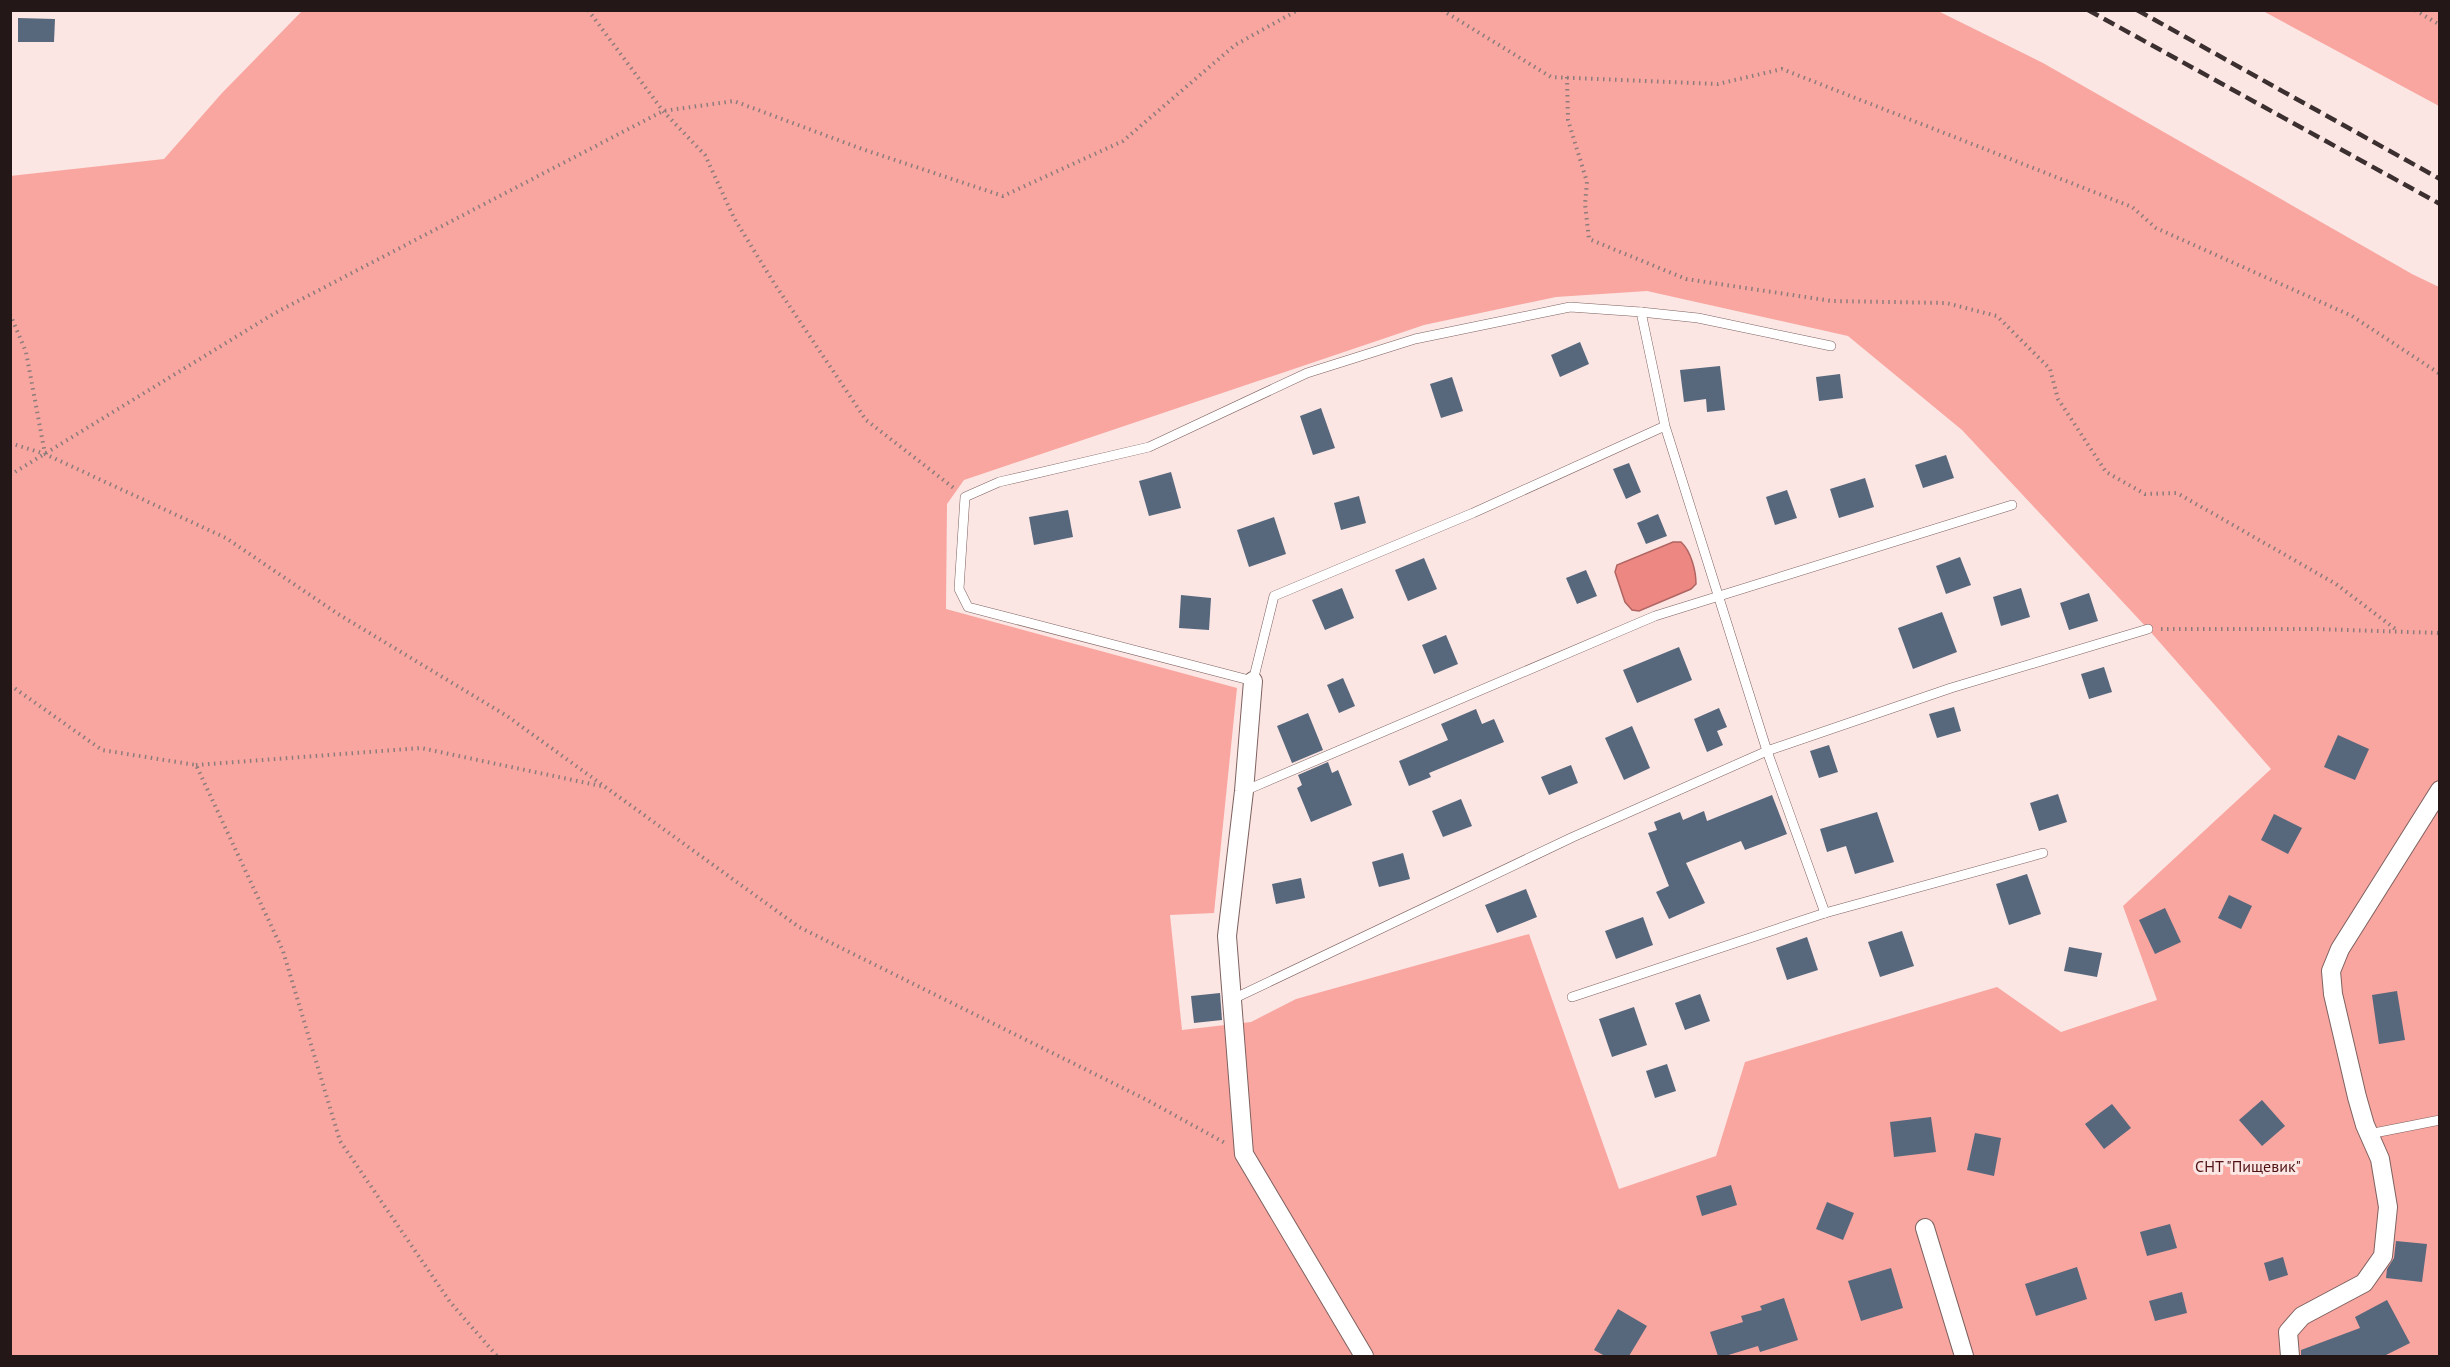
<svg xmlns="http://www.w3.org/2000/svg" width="2450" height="1367" font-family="'PT Sans',sans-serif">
<rect width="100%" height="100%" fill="#fbe6e4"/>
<g fill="#f9a6a0" fill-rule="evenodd">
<path d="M302 11H1938L2043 63 2412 274 2439 287V1356H11L10 176 164 159 222 93ZM1647 291 1848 336 1962 430 2148 629 2271 769 2123 906 2157 1000 2061 1032 1997 987 1745 1062 1716 1156 1619 1189 1529 934 1296 999 1251 1022 1182 1030 1170 915 1214 913 1237 688 946 609 947 504 964 480 1424 325 1556 297Z"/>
<polygon points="2263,11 2439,11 2439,106"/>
</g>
<path fill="#ec8782" stroke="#b06562" stroke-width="1.5" d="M1673 542H1681C1691 551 1696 571 1696 584L1691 589 1639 611 1632 610 1625 602 1615 572 1617 565Z"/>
<g fill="#57677c">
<polygon points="18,18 55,19 54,42 18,42"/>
<polygon points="1580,342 1589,364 1560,377 1551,355"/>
<polygon points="1720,366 1725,410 1707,412 1706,399 1684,402 1680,370"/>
<polygon points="1840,374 1843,398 1819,401 1816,377"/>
<polygon points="1452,377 1463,411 1441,418 1430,384"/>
<polygon points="1321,408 1335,448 1313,455 1300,416"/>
<polygon points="1946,455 1954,478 1923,488 1915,465"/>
<polygon points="1629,463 1641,492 1626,499 1613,469"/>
<polygon points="1171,472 1181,508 1149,516 1139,481"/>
<polygon points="1865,478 1874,507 1839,518 1830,489"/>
<polygon points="1787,490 1797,518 1775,525 1766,497"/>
<polygon points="1359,496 1366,523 1341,530 1334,503"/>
<polygon points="1068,510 1073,537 1034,545 1029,517"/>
<polygon points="1658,514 1667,536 1646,544 1637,523"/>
<polygon points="1274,517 1286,554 1249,567 1237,530"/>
<polygon points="1960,557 1971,585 1946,594 1936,566"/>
<polygon points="1424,558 1437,589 1408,601 1395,570"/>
<polygon points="1586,570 1597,596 1577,604 1566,578"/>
<polygon points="1342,588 1354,618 1325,630 1312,600"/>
<polygon points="2021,588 2030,617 2001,626 1993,597"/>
<polygon points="2089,593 2098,621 2069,630 2060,603"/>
<polygon points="1181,595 1211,598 1209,630 1179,628"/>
<polygon points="1942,612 1957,652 1913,669 1898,628"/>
<polygon points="1446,635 1458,664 1434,674 1422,645"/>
<polygon points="1679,647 1692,680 1637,703 1623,670"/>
<polygon points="2104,667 2112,692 2089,699 2081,674"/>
<polygon points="1343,678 1355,706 1339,713 1327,685"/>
<polygon points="1954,707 1961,731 1937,738 1929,714"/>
<polygon points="1719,708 1727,727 1717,731 1723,745 1707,752 1694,719"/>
<polygon points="1476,709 1482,724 1494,719 1504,742 1429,773 1431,777 1409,786 1399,761 1448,740 1441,724"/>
<polygon points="1308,713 1323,750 1292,763 1277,726"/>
<polygon points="1632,726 1650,768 1624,780 1605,738"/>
<polygon points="2338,735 2369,749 2355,780 2324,767"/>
<polygon points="1829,745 1838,772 1819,778 1810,751"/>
<polygon points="1328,762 1332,773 1338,770 1352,805 1311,822 1297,788 1302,785 1298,775"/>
<polygon points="1571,765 1578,783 1549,795 1541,777"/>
<polygon points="2058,794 2067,822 2039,831 2030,803"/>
<polygon points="1772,795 1787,834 1745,850 1741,841 1686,863 1705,903 1669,919 1656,892 1669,886 1648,833 1657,830 1654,822 1680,812 1683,820 1704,811 1707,821"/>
<polygon points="1461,799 1472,826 1443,837 1432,811"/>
<polygon points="1877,812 1894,862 1855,874 1846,846 1827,852 1820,829"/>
<polygon points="2274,814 2302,828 2288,854 2261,840"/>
<polygon points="1403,853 1410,879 1379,887 1372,862"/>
<polygon points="2027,874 2041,914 2009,925 1996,884"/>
<polygon points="1301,878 1305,898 1276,904 1272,884"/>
<polygon points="1526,889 1537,917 1497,933 1485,905"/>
<polygon points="2229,895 2252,906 2241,929 2218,918"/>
<polygon points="2165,908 2181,942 2155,954 2139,920"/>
<polygon points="1643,917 1653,945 1616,959 1605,931"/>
<polygon points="1902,931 1914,966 1880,977 1868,942"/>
<polygon points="1807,937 1818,970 1787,980 1776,948"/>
<polygon points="2069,947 2102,953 2097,977 2064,971"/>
<polygon points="2397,991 2405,1040 2379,1044 2372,995"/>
<polygon points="1220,993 1222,1020 1194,1023 1191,996"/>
<polygon points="1700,994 1710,1021 1685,1030 1675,1003"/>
<polygon points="1634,1007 1647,1045 1612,1057 1599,1019"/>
<polygon points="1667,1064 1676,1091 1655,1098 1646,1071"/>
<polygon points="2262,1100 2285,1126 2262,1146 2239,1120"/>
<polygon points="2112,1104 2131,1128 2104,1149 2085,1124"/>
<polygon points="1931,1117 1936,1152 1894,1157 1890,1122"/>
<polygon points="1975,1133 2001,1138 1994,1176 1967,1170"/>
<polygon points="1731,1185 1737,1205 1702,1216 1696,1196"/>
<polygon points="1827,1202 1854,1213 1843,1240 1816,1229"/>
<polygon points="2170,1224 2177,1248 2147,1256 2140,1232"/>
<polygon points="2396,1241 2427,1244 2422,1282 2386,1278 2387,1269 2394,1258"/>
<polygon points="2283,1257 2288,1275 2269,1281 2264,1263"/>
<polygon points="2077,1267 2087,1299 2036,1316 2025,1284"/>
<polygon points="1891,1268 1903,1308 1861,1321 1848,1281"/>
<polygon points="2182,1292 2187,1313 2155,1321 2149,1301"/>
<polygon points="1784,1298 1798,1340 1760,1352 1758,1346 1725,1356 1718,1356 1710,1332 1743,1322 1741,1316 1762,1310 1760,1306"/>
<polygon points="2387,1300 2410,1343 2384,1356 2301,1356 2301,1350 2360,1328 2355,1317"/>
<polygon points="1618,1309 1647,1326 1629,1356 1605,1356 1594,1350"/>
</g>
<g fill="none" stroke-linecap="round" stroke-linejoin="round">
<g stroke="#7e615f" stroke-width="10">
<g id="lane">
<polyline points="1641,312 1698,318 1831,346"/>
<polyline points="1665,426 1473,513 1274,596 1253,681 968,607 959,589 965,497 999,482 1149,447 1307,373 1415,339 1570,307 1641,312 1665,426 1767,751 1825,913"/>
<polyline points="1244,791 1655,616 2012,505"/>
<polyline points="1572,997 1825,913 2043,853"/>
<polyline points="1233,999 1573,837 1767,751 1951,688 2148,629"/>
<polyline points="2369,1134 2440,1120"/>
</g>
</g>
<g stroke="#7e615f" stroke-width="20">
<g id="street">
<polyline points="1253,681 1244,791 1227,936 1244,1154 1364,1356"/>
<polyline points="1925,1228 1964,1356"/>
<polyline points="2290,1356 2288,1332 2302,1316 2364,1283 2383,1256 2388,1207 2380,1159 2365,1125 2357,1097 2333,994 2331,971 2340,949 2440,790"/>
</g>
</g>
<g stroke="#8d7c7b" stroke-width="4" stroke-dasharray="1.5 4.5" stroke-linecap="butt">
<polyline points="588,10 663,111 705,155 734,218 774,283 866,420 955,489"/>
<polyline points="1442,10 1551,77 1718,84 1782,69 2132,207 2156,228 2352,316 2440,374"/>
<polyline points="2415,10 2440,25"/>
<polyline points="1567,77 1568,120 1587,182 1585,204 1589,239 1686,279 1832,301 1946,303 1997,316 2050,369 2058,399 2106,472 2145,494 2177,493 2336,584 2398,631"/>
<polyline points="10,314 26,352 45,454"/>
<polyline points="10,443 45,454 226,538 338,614 507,716 799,927 1147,1100 1225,1143"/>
<polyline points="10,475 275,313 663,111 734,101 862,149 1003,196 1123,141 1235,45 1298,10"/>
<polyline points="2161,629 2316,629 2440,633"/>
<polyline points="10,685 102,750 196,765 283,951 340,1141 450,1302 497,1356"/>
<polyline points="196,765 421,748 601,786"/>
</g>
<use href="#lane" stroke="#fff" stroke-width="9"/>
<use href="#street" stroke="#fff" stroke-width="18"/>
<g stroke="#3c2f2f" stroke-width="4.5" stroke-dasharray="12 6" stroke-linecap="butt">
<polyline points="2088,10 2440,204"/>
<polyline points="2137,10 2440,179"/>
</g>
</g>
<g text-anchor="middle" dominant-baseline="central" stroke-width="6" stroke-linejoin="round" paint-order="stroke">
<g font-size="16" fill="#511214" stroke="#fbe6e4">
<text x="2248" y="1166">СНТ "Пищевик"</text>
</g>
</g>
<rect width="2450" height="1367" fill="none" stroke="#231717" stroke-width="24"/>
</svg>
